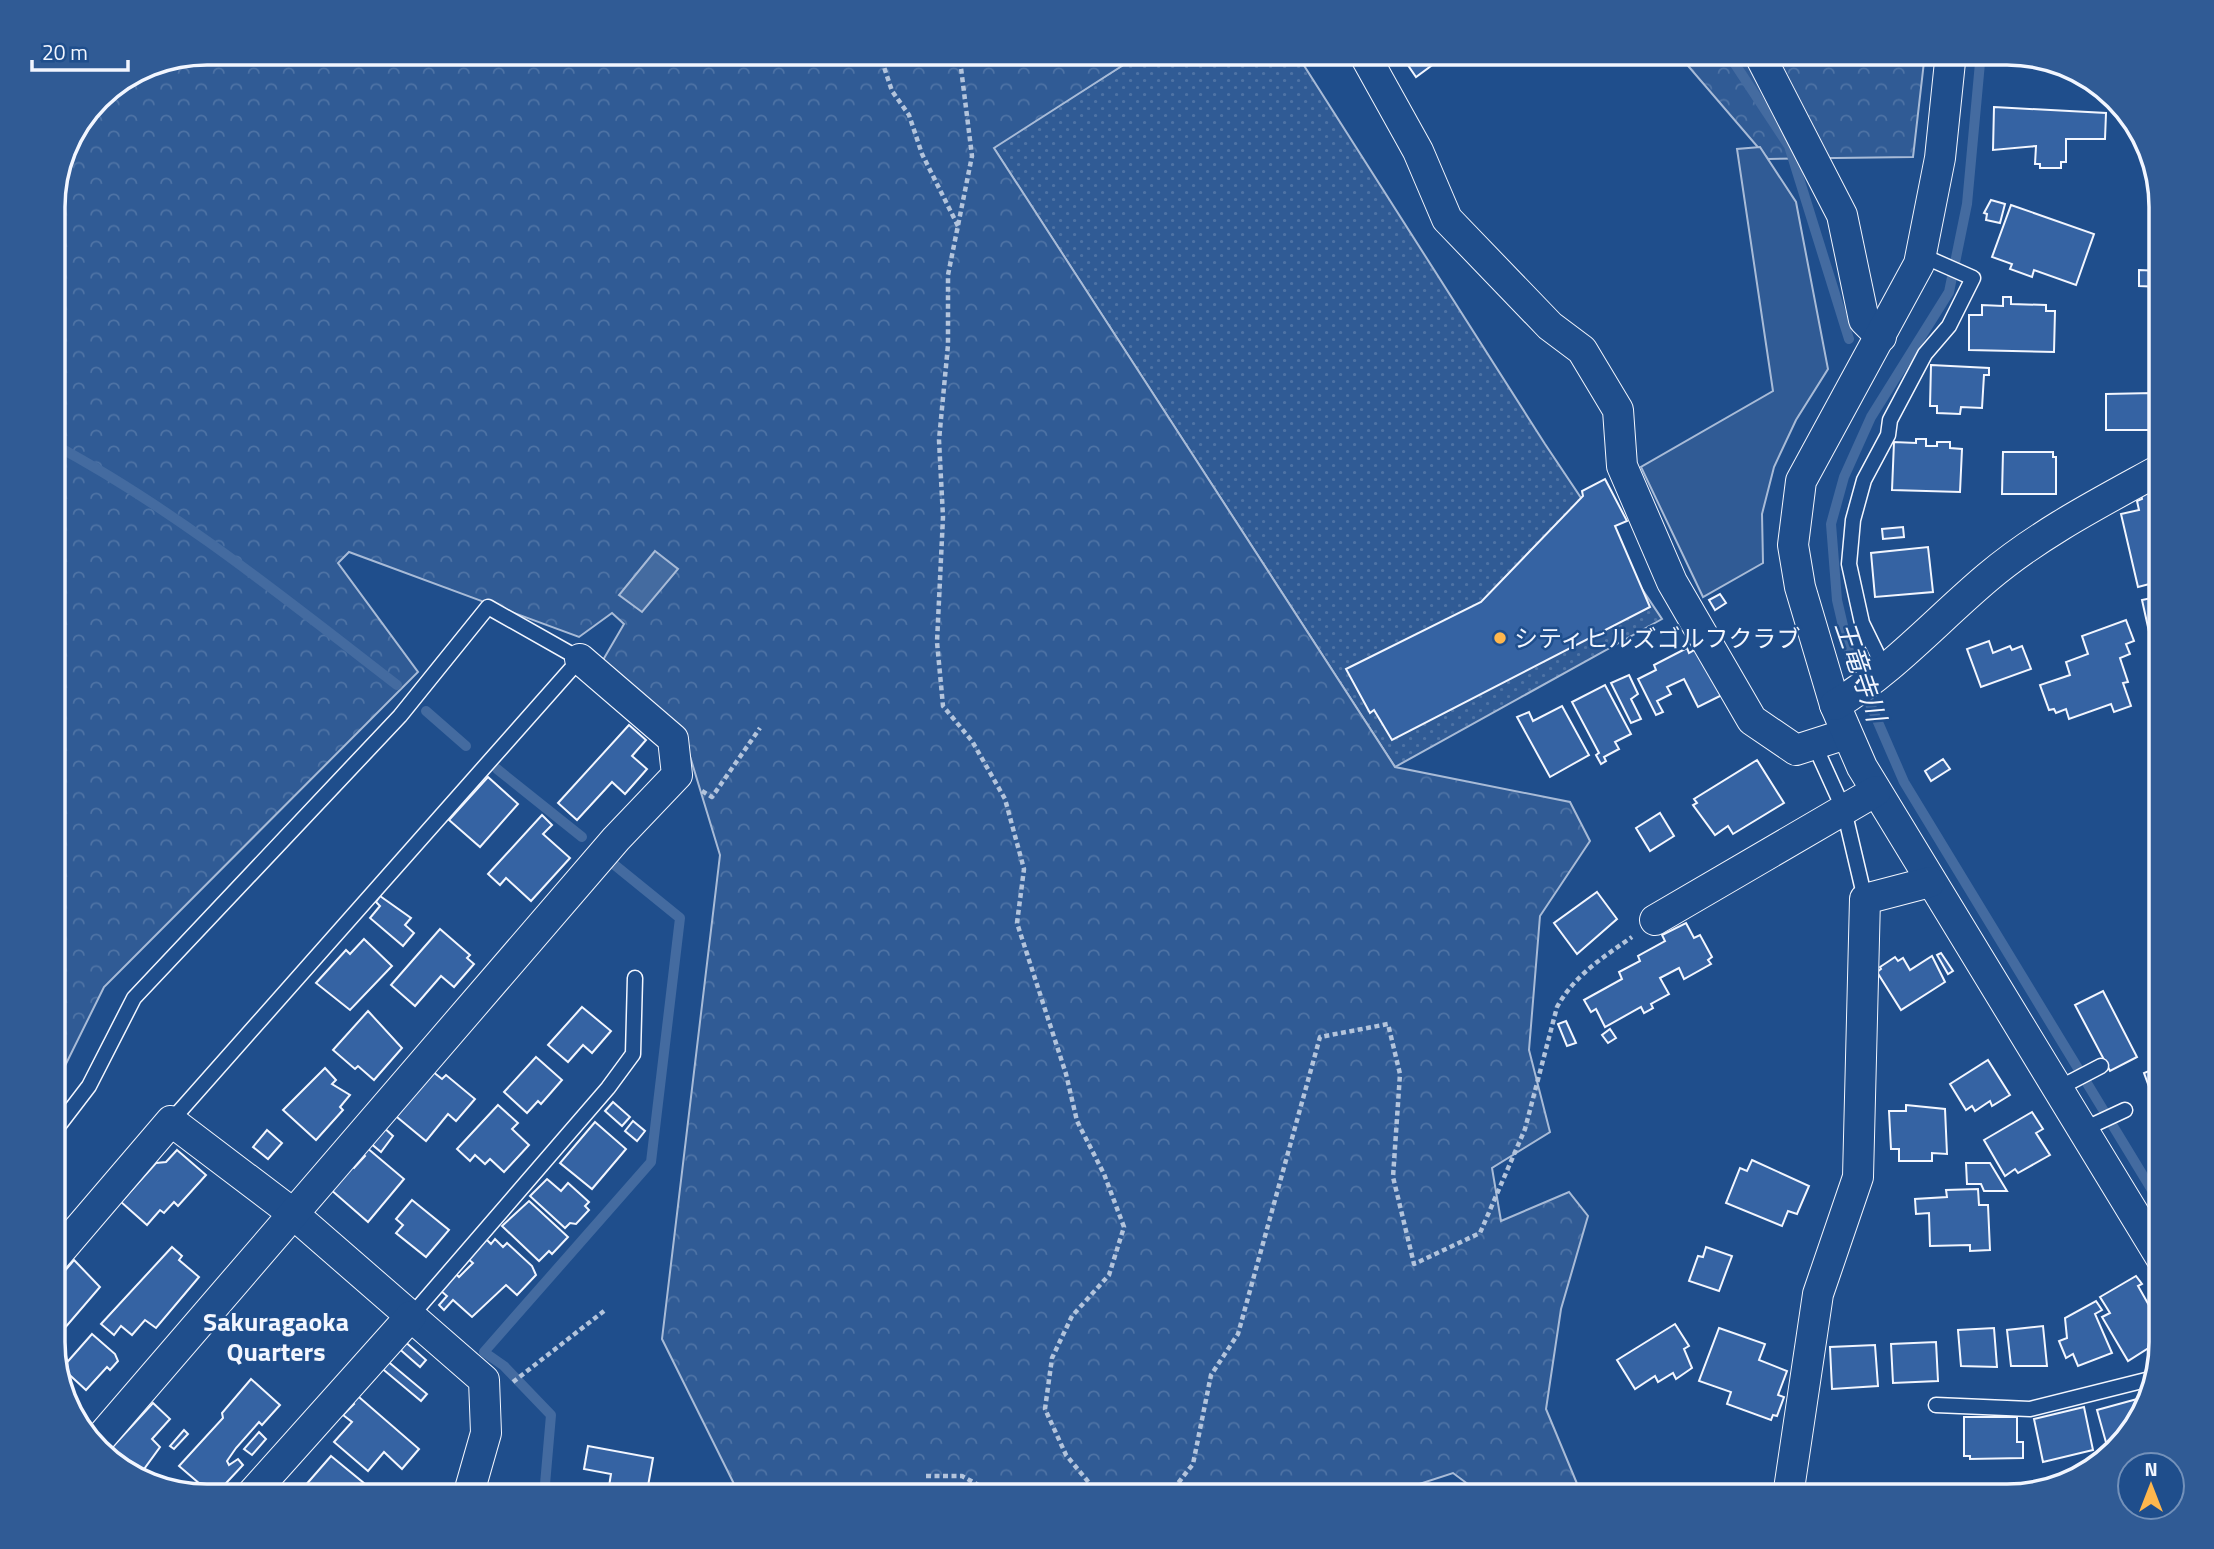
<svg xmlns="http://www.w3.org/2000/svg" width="2214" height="1549" font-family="'Titillium Web','Noto Sans JP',sans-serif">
<defs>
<pattern id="grass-dots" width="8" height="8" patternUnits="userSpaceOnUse" patternTransform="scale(1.75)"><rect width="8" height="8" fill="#305b95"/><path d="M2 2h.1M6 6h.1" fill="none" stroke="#4e73a5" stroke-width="1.8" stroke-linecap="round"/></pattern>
<pattern id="forest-crowns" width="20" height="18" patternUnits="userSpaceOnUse" patternTransform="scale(1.75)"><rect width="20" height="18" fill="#305b95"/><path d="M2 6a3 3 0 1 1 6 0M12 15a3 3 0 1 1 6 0" fill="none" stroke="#4e73a5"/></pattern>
</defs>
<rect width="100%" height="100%" fill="#1f4e8c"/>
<polygon fill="url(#grass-dots)" stroke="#a8bbd7" stroke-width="2" points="1142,53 1296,53 1545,444 1662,619 1395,767 993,147"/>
<g fill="url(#forest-crowns)" stroke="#a8bbd7" stroke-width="2">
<polygon points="207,52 1142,53 994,148 1395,767 1570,802 1590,841 1540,916 1529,1050 1550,1132 1492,1168 1501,1221 1569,1192 1588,1216 1561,1309 1546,1409 1578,1486 1573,1496 1484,1496 1453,1473 1401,1490 1403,1496 740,1496 662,1339 720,855 682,730 603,660 624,624 612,613 579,637 349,552 338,563 418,672 104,987 53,1090 53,197 64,147 98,97 148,64"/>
<polygon points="1677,53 1925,53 1913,157 1768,159"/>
</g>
<polygon fill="#305b95" stroke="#a8bbd7" stroke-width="2" points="1760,147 1796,202 1828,369 1796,420 1774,467 1762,514 1763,563 1703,597 1641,467 1773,391 1737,149"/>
<polygon fill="#446ba0" stroke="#a8bbd7" stroke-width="2" points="655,551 678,569 642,612 619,595"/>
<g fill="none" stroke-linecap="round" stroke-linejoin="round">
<g stroke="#446ba0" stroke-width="10">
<polyline points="1727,52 1789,146 1849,339"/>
<polyline points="1981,52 1967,204 1949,292 1871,417 1844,477 1831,524 1837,600 1851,660 1904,782 2161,1205"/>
<path d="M53 444C175 509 288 601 397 685"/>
<polyline points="426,711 466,746"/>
<polyline points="497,769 582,837"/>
<polyline points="544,1496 551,1415 504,1366 484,1352 651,1162 680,918 611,862"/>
</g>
</g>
<g fill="#3563a3" stroke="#f2f6ff" stroke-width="2">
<polygon points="1399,52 1450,52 1416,77"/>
<polygon points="1994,107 2106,113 2105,139 2066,139 2066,162 2061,162 2061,168 2040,168 2040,164 2035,164 2036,146 1993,150"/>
<polygon points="1991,200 2005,204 2000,223 1986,220 1987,214 1984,213"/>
<polygon points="2011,205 2094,234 2076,285 2034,270 2032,277 2010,269 2012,264 1992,257"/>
<polygon points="2139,270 2161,271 2161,287 2139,286"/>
<polygon points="2003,297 2011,297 2011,304 2046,305 2046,311 2055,311 2054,352 1969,350 1969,315 1982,315 1982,305 2003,306"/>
<polygon points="1931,365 1989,368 1989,375 1984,375 1982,408 1961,407 1960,414 1937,413 1937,406 1930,406"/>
<polygon points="2152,393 2152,430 2106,430 2106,394"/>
<polygon points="1916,439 1926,439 1926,446 1937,446 1937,442 1950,442 1950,448 1962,449 1960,492 1892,490 1894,442 1916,443"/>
<polygon points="2003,452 2053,452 2053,457 2056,457 2056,494 2002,494"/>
<polygon points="1605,479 1627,521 1615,526 1650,607 1392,740 1374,710 1370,713 1346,669 1481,602 1583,496 1582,491"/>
<polygon points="2160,490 2161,581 2138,587 2121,514 2139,510 2137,501 2142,499 2141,495"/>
<polygon points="1903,527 1904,537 1883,539 1882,529"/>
<polygon points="1928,547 1933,592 1875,597 1871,553"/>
<polygon points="1720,594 1726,603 1715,610 1709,600"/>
<polygon points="2161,596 2161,643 2152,645 2142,600"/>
<polygon points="2126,620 2134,641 2126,644 2130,654 2120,658 2128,682 2123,683 2131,706 2114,712 2111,704 2069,719 2066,709 2056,713 2054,709 2049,710 2040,685 2070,675 2066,662 2088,654 2082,636"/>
<polygon points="1989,641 1993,653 2010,646 2012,650 2022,646 2031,669 1981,687 1967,649"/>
<polygon points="1687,648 1689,653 1696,649 1724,694 1698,707 1684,679 1667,687 1671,694 1657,701 1663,712 1656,715 1638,679 1656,670 1654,665"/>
<polygon points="1629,675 1638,694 1631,699 1641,719 1631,723 1611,683"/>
<polygon points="1605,685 1631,734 1615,742 1619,749 1604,757 1606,761 1601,764 1596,755 1599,753 1572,702"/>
<polygon points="1562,706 1589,755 1550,777 1517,717 1529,712 1533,721"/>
<polygon points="629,725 646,740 632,756 647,769 625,794 612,782 577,820 558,803"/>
<polygon points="1943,759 1950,769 1931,781 1925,771"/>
<polygon points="1757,760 1784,803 1733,834 1728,826 1715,835 1693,805 1697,803 1694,799"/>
<polygon points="488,777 518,804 480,847 449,820"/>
<polygon points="1660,813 1674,836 1650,851 1636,828"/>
<polygon points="542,815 552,825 543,834 570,858 531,901 506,878 500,885 488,874"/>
<polygon points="1597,892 1617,919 1577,954 1554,923"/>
<polygon points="380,896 411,918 405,925 414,933 403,946 370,918 380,906 376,902"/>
<polygon points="1686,923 1694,938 1700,935 1712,957 1708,960 1711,964 1684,979 1679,968 1660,978 1669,994 1651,1004 1653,1008 1644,1013 1641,1007 1605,1027 1596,1009 1591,1012 1584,1000 1622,979 1619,972 1640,961 1638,956 1665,941 1662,935"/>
<polygon points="440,929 470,955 467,958 474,964 454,987 441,976 415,1006 391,985"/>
<polygon points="364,939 392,966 350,1010 316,983 346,950 350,954"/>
<polygon points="2161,947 2161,954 2149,955 2149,948"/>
<polygon points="1941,953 1953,971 1948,974 1937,955"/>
<polygon points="1932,956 1945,982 1901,1010 1877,972 1881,969 1880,967 1895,957 1898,961 1903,958 1910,970"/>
<polygon points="2103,991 2137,1057 2110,1071 2075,1005"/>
<polygon points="582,1007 611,1031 592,1053 583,1045 568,1062 548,1045"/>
<polygon points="368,1011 402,1048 374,1080 358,1066 355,1069 333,1050"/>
<polygon points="1566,1021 1576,1043 1567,1046 1558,1024"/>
<polygon points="1610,1029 1616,1038 1608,1043 1602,1035"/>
<polygon points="536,1057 562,1080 541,1104 538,1101 527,1113 504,1092"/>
<polygon points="1988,1060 2010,1095 1992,1106 1990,1101 1975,1111 1972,1106 1966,1110 1950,1084"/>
<polygon points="2161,1066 2161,1109 2158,1111 2144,1073"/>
<polygon points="325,1068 336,1080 332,1084 350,1095 340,1107 343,1110 316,1140 283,1110"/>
<polygon points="432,1071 442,1079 446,1075 475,1099 456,1121 448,1114 426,1141 392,1113"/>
<polygon points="613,1102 630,1117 622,1126 605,1111"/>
<polygon points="498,1105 518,1123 512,1129 529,1145 504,1172 490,1159 485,1164 475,1155 470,1161 457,1149"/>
<polygon points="1906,1105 1945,1109 1947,1154 1932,1153 1932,1161 1899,1161 1899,1149 1891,1149 1889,1111 1906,1111"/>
<polygon points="2032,1112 2043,1129 2036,1133 2050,1155 2018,1173 2015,1169 2005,1176 1984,1140"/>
<polygon points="633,1121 645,1131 637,1141 625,1131"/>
<polygon points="595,1122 626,1149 592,1189 560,1163"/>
<polygon points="382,1126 393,1136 381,1152 369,1142"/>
<polygon points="267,1130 282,1143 268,1159 253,1147"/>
<polygon points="366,1147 404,1179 368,1222 330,1189 350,1165 354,1168 365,1156 361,1152"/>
<polygon points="177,1150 206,1175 178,1206 174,1202 164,1213 160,1210 147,1225 121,1202 156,1163 166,1162"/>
<polygon points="1752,1160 1809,1186 1797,1214 1788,1211 1782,1226 1726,1203 1740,1168 1747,1171"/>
<polygon points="1966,1163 1990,1163 2007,1191 1984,1191 1981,1184 1967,1184"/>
<polygon points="547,1179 561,1191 568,1183 589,1202 585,1206 589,1210 576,1224 570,1223 565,1228 530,1196"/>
<polygon points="1978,1189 1979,1205 1988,1205 1990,1250 1970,1251 1970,1245 1930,1246 1929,1213 1916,1214 1915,1199 1947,1197 1946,1190"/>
<polygon points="412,1200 449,1230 426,1257 396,1233 403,1225 396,1219"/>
<polygon points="529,1201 568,1237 552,1254 549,1251 539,1261 502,1226"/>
<polygon points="486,1239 491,1244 495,1239 503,1247 507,1243 532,1266 536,1275 517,1295 506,1285 472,1317 453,1300 444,1310 439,1305 447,1296 441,1291 456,1274 459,1277 473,1263 468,1259"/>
<polygon points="172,1247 182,1256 179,1260 199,1277 156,1328 145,1320 132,1335 121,1326 114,1335 101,1324"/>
<polygon points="1706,1247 1732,1256 1719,1291 1689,1281 1698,1256 1703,1257"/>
<polygon points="74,1260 100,1287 57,1337 61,1342 53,1352 53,1285"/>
<polygon points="2136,1276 2142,1284 2138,1286 2159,1323 2152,1327 2158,1338 2149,1344 2150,1347 2128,1361 2102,1317 2110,1313 2100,1297"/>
<polygon points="2096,1301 2102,1310 2095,1314 2112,1353 2078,1366 2073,1354 2066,1358 2059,1341 2067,1338 2065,1318"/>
<polygon points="1675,1324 1689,1346 1684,1349 1692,1368 1676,1379 1673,1373 1658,1382 1655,1376 1635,1389 1617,1360"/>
<polygon points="2043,1326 2047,1366 2011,1366 2007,1330"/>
<polygon points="1719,1328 1765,1344 1759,1360 1787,1371 1778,1395 1784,1397 1777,1416 1773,1415 1771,1420 1727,1404 1731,1392 1699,1381"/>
<polygon points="1994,1328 1997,1367 1961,1366 1958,1330"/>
<polygon points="92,1334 115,1354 118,1361 110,1370 107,1367 86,1390 62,1368"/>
<polygon points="402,1339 426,1360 420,1367 396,1346"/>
<polygon points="1936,1342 1938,1381 1893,1383 1891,1344"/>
<polygon points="1875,1345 1878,1386 1832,1389 1830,1347"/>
<polygon points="385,1359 427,1394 421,1401 379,1366"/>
<polygon points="251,1379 280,1405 262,1425 259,1422 236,1448 227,1461 229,1465 238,1459 243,1465 214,1496 179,1466 223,1418 222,1413"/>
<polygon points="352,1391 419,1449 402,1469 384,1452 368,1471 334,1442 352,1422 343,1415 354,1404 347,1397"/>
<polygon points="2137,1399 2140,1412 2135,1428 2121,1442 2107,1446 2097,1410"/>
<polygon points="153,1403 170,1419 152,1439 160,1447 142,1472 149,1479 121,1470 106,1454"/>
<polygon points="2084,1407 2093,1450 2043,1462 2034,1419"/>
<polygon points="1964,1417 2017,1417 2017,1442 2023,1442 2023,1458 1970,1459 1970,1456 1964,1456"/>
<polygon points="184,1430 188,1434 174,1449 170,1446"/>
<polygon points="259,1432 266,1439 252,1455 244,1449"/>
<polygon points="588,1446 653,1458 648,1486 654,1487 652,1496 613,1496 615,1486 609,1486 611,1474 584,1469"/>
<polygon points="331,1456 365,1484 355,1496 315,1496 304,1487"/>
</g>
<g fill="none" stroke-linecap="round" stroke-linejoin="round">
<g stroke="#f2f6ff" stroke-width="17">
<g id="service">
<polyline points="1884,668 1862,623 1849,564 1853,520 1864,480 1888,435 1890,420 1925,354 1949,326 1973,278 1921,255"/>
<polyline points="1814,744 1844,810 1865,899"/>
<polyline points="2057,1089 2101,1066"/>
<polyline points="2082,1130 2125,1110"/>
<polyline points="53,1133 89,1086 134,998 400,716 488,607 580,659 171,1121"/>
<polyline points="411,1316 608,1088 633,1054 635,978"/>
<polyline points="1936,1405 2030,1409 2150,1379"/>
</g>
</g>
<g stroke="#f2f6ff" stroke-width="32">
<g id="minor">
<polyline points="1363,52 1418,151 1447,219 1550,326 1582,350 1618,410 1622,466 1672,582 1752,720 1796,750 1846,734"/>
<polyline points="1758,52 1842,215 1864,320 1881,337"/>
<polyline points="1951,52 1940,158 1919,264 1801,481 1793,545 1800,587 1835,705 1862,767 2161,1258"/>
<path d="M1835 705C1892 671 1938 619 1988 577 2040 533 2103 501 2161 469"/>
<polyline points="1655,920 1876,791"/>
<polyline points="53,1259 171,1121 291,1212 484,1380 486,1433 468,1496"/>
<polyline points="96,1443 616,839 677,775 673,739 580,659"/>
<polyline points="250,1496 411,1316"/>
<polyline points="1788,1496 1818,1294 1858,1177 1865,899 1930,882"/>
</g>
</g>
<g stroke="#b3c4dc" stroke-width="4.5" stroke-dasharray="5 3.5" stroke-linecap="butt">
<polyline points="879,52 892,91 909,115 922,154 958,226"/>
<polyline points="959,52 972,156 948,275 948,345 939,440 943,517 937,642 943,706 972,741 1005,799 1024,869 1017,923 1066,1074 1077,1121 1104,1174 1124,1227 1109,1275 1072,1316 1052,1358 1045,1409 1066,1455 1100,1496"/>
<polyline points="702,791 712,797 760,728"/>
<polyline points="513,1382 604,1311"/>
<polyline points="926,1476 962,1476 998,1496"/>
<path d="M1168 1496 1193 1464 1211 1375 1238 1334 1320 1037 1388 1024 1400 1074 1393 1177 1414 1264 1480 1233 1525 1129 1557 1007C1575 975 1602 958 1632 937"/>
</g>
<use href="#service" stroke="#1f4e8c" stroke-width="14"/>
<use href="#minor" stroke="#1f4e8c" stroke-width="30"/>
</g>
<circle fill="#ffb74d" stroke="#1f4e8c" stroke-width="2.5" cx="1500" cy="638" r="7"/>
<g text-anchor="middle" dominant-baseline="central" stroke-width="5" stroke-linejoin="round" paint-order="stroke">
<g font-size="24" fill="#f2f6ff" stroke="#1f4e8c" text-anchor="start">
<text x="1514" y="638">シティヒルズゴルフクラブ</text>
</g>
<g font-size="26" font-style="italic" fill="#f2f6ff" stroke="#1f4e8c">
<text transform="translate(1861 671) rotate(71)">王竜寺川</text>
</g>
<g font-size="26" font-weight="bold" fill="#f2f6ff" stroke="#1f4e8c">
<text x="276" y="1321">Sakuragaoka<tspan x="276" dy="30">Quarters</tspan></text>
</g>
</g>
<path d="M0 0H2214V1549H0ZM207 65H2007A142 142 0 0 1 2149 207V1342A142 142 0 0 1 2007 1484H207A142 142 0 0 1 65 1342V207A142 142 0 0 1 207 65Z" fill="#305b95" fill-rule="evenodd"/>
<path fill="none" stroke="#f2f6ff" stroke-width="3.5" d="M207 65H2007A142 142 0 0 1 2149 207V1342A142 142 0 0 1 2007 1484H207A142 142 0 0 1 65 1342V207A142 142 0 0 1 207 65Z"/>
<g transform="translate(2151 1486)"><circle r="33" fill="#1f4e8c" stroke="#7391ba" stroke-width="2"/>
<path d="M0-5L12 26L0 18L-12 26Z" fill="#ffb74d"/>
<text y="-10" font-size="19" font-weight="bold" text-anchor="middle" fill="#f2f6ff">N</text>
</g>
<path d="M32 60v10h96v-10" fill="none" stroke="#f2f6ff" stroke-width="3.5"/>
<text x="42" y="60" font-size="21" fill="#f2f6ff" stroke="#1f4e8c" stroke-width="5" paint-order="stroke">20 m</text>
</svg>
